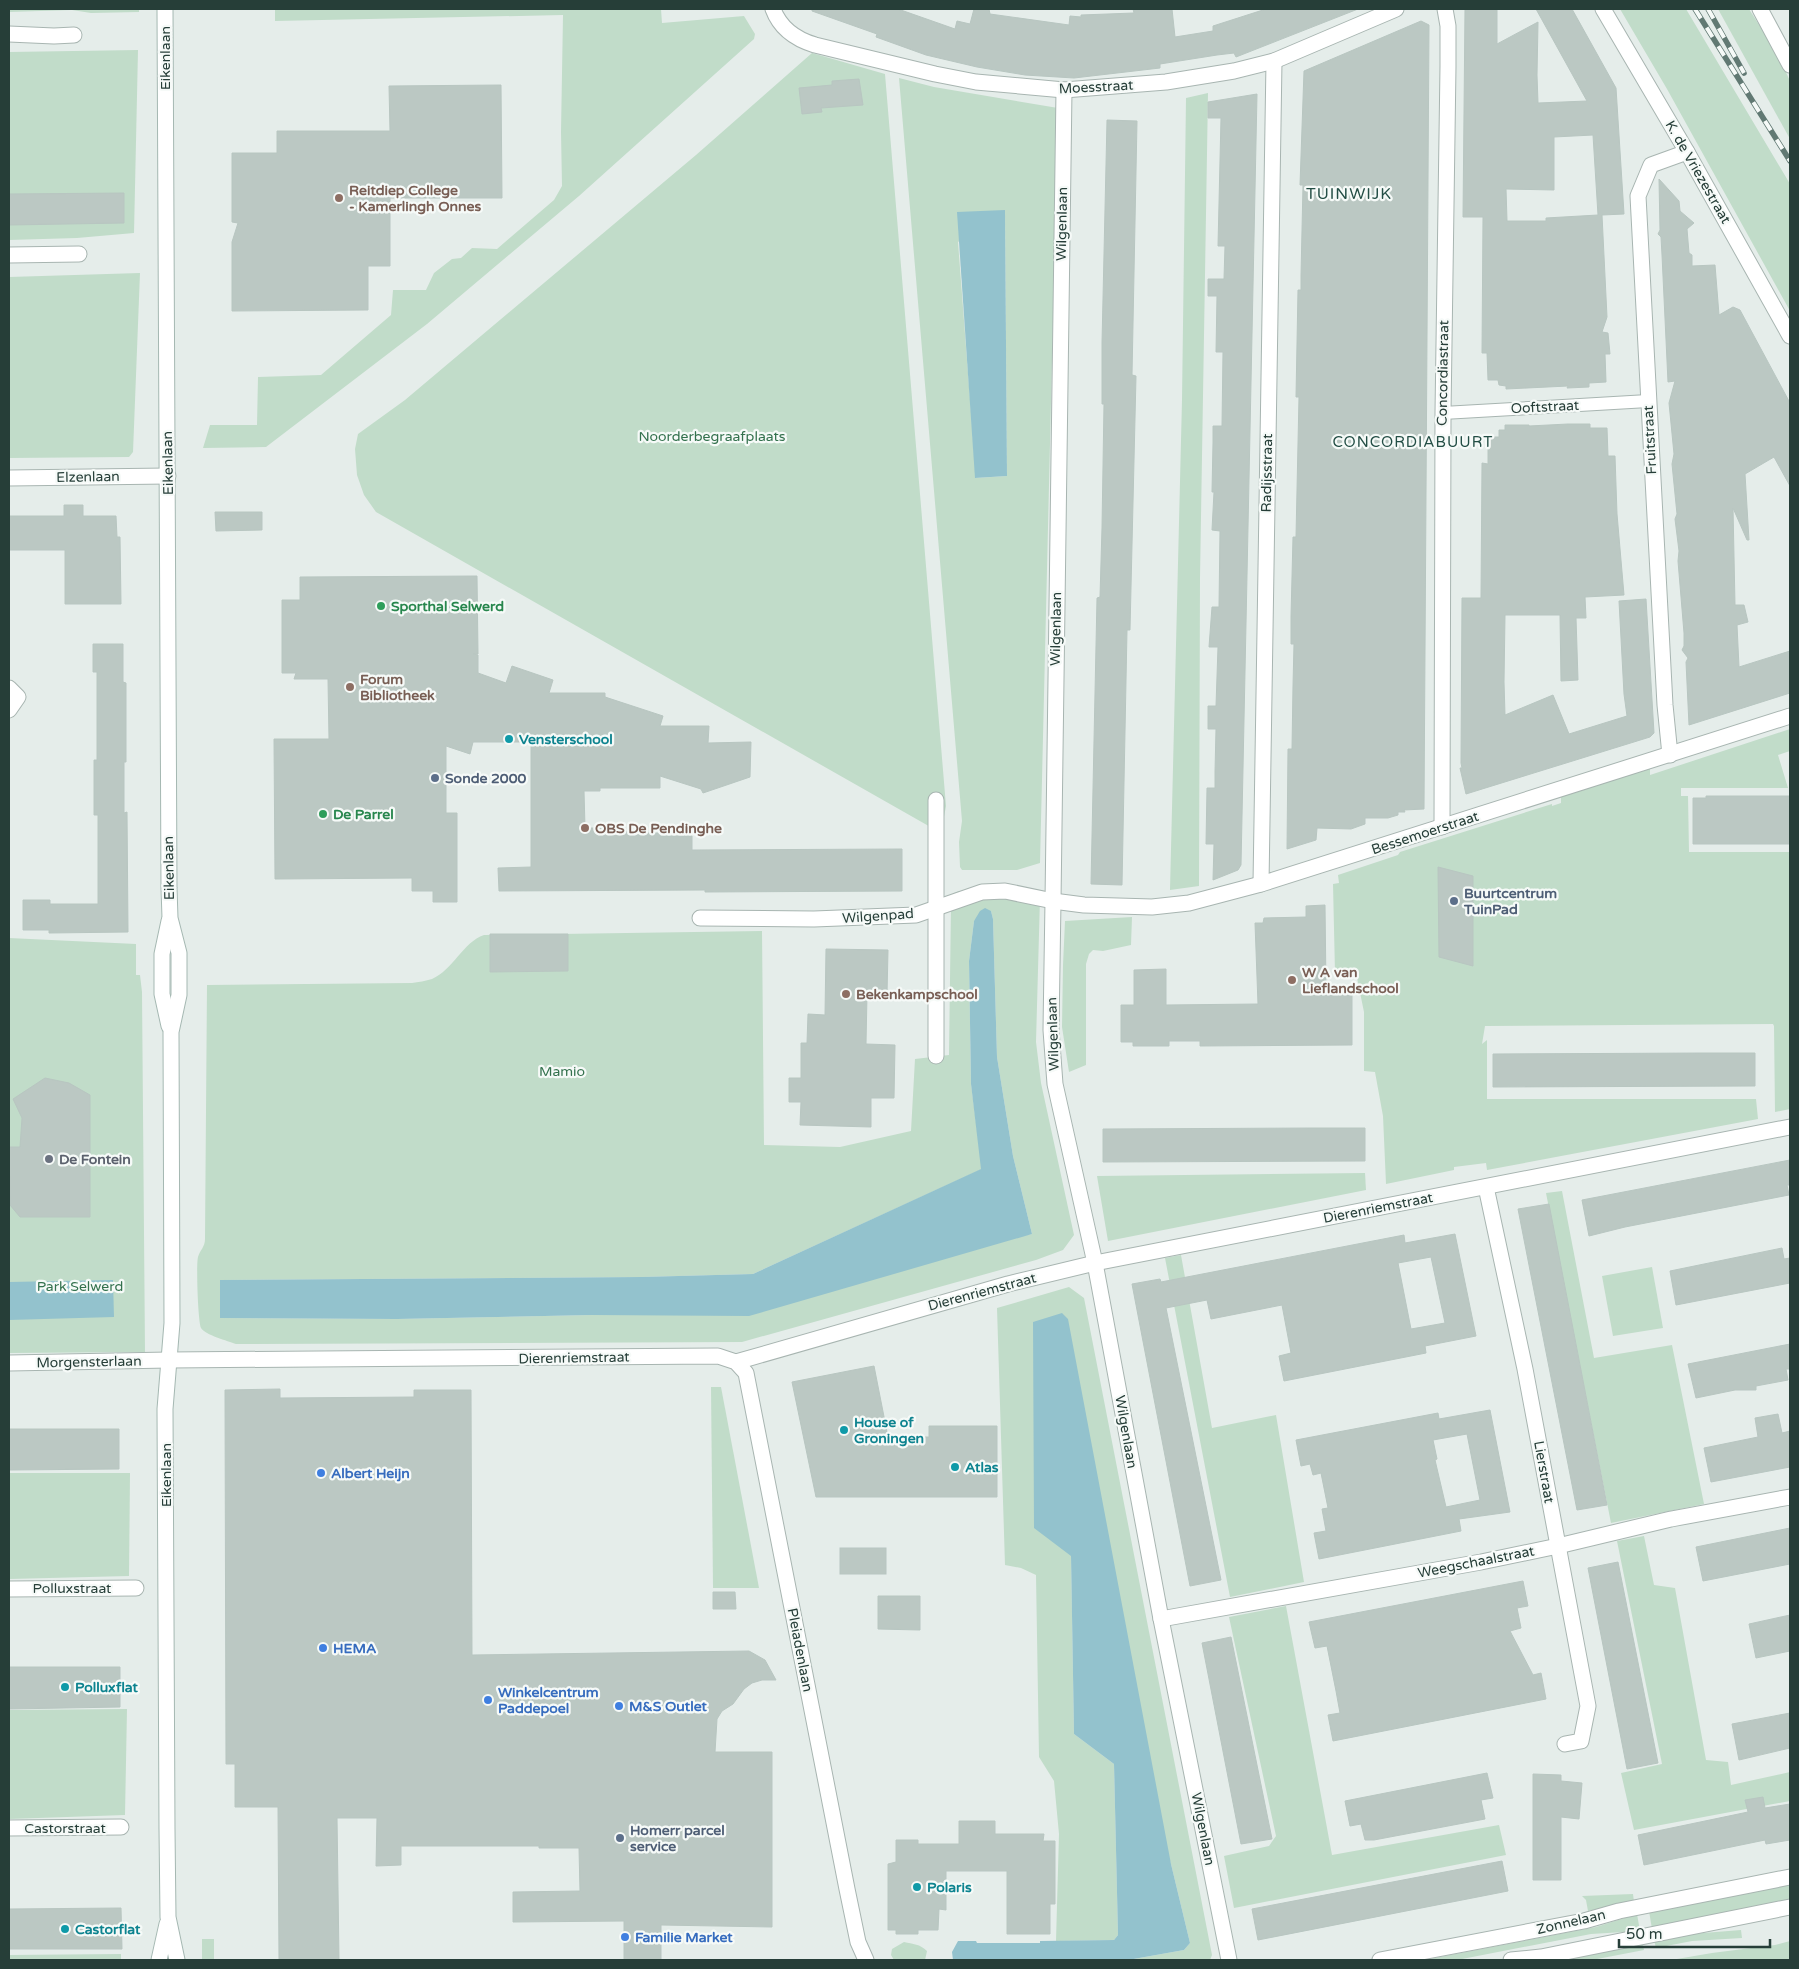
<svg xmlns="http://www.w3.org/2000/svg" width="1799" height="1969" font-family="'Varela Round',sans-serif">
<rect width="100%" height="100%" fill="#e5edea"/>
<g fill="#c1dcc9" fill-rule="evenodd">
<polygon points="9,9 139,9 139,12 91,13 72,10 9,12"/>
<polygon points="275,9 661,9 662,23 744,16 755,34 754,39 579,196 427,324 266,447 203,448 210,425 257,425 258,377 321,375 391,315 393,290 426,290 434,273 452,259 461,258 472,248 497,249 554,200 562,186 561,132 563,15 275,21"/>
<polygon points="1620,9 1686,9 1790,184 1790,311 1667,89"/>
<polygon points="1718,9 1749,9 1778,55 1790,81 1790,139"/>
<polygon points="138,50 134,233 77,238 9,240 9,52"/>
<polygon points="812,53 885,74 946,806 941,833 376,512 364,495 357,475 355,449 358,434 405,400 696,155"/>
<path d="M899 78 934 87 1058 108 1040 863 1017 870H962L960 867 959 842 962 821ZM1005 210 1007 476 976 478 958 242Z"/>
<polygon points="1208,93 1200,578 1199,886 1170,890 1182,400 1186,98"/>
<polygon points="140,273 133,452 129,457 9,458 9,277"/>
<polygon points="1790,729 1790,751 1778,755 1788,788 1681,788 1681,796 1688,796 1689,852 1790,852 1790,1109 1775,1112 1774,1026 1773,1024 1485,1026 1482,1044 1487,1040 1487,1099 1756,1099 1758,1119 1487,1170 1486,1163 1454,1167 1454,1170 1386,1184 1383,1116 1375,1072 1364,1071 1364,1012 1356,973 1335,973 1333,884 1339,883 1338,875 1398,855 1400,852 1552,804 1552,806 1561,803 1561,797 1650,767 1650,775"/>
<path d="M1011 890 1040 898 1036 1042 1041 1083 1074 1235 1063 1250 1036 1260 742 1342 236 1344C228 1341 205 1335 201 1328 198 1321 196 1265 198 1257 200 1250 205 1247 205 1239L207 985 412 983C418 982 426 981 432 979 453 970 463 942 484 935L762 931 764 1145 840 1147 911 1131 915 1059 949 1055 951 905 954 893 959 891ZM991 911 993 919 997 1057 1013 1156 1032 1234 592 1315 397 1319 220 1318 221 1280 641 1277 753 1274 982 1169 971 1084 969 961 974 921Z"/>
<polygon points="1132,917 1131,945 1103,951 1093,950 1089,954 1086,964 1086,1065 1069,1072 1062,1027 1063,965 1065,921"/>
<polygon points="9,938 136,944 136,975 140,975 142,992 145,1352 9,1353"/>
<polygon points="1365,1173 1366,1190 1108,1241 1097,1176"/>
<polygon points="1562,1191 1594,1358 1672,1345 1704,1504 1611,1523 1546,1193"/>
<polygon points="1181,1255 1212,1428 1276,1415 1304,1582 1230,1597 1165,1258"/>
<polygon points="1652,1267 1663,1328 1613,1336 1602,1276"/>
<polygon points="1069,1287 1084,1298 1212,1955 1210,1960 1128,1960 1184,1950 1190,1943 1171,1864 1071,1555 1074,1734 1114,1764 1118,1935 1114,1940 1056,1941 1059,1834 1054,1781 1039,1757 1036,1575 1021,1568 1005,1565 997,1308"/>
<polygon points="711,1387 721,1387 759,1588 713,1588"/>
<polygon points="9,1473 130,1473 129,1576 9,1579"/>
<polygon points="1644,1536 1654,1585 1675,1588 1706,1760 1728,1762 1731,1785 1790,1772 1790,1801 1634,1830 1621,1773 1662,1764 1617,1541"/>
<polygon points="1286,1606 1332,1855 1499,1825 1506,1855 1234,1908 1224,1856 1269,1846 1276,1836 1229,1617"/>
<polygon points="127,1709 125,1815 9,1819 9,1710"/>
<polygon points="1790,1883 1790,1902 1652,1929 1649,1911"/>
<polygon points="1633,1894 1634,1902 1588,1911 1586,1900 1582,1896"/>
<polygon points="1637,1914 1640,1931 1591,1934 1457,1960 1424,1960 1596,1927"/>
<polygon points="1741,1930 1742,1938 1692,1941 1656,1948 1654,1940 1691,1934"/>
<polygon points="214,1939 214,1960 202,1960 202,1939"/>
<polygon points="1790,1941 1790,1960 1671,1960 1712,1953 1775,1945"/>
<path d="M904 1942C913 1944 920 1944 927 1951L925 1960H894L891 1955 892 1949Z"/>
<polygon points="1642,1942 1644,1950 1592,1960 1550,1960"/>
<polygon points="121,1954 121,1960 9,1960 9,1955"/>
</g>
<g fill="#93c2cd">
<polygon points="1005,210 1007,476 975,478 957,212"/>
<polygon points="985,908 991,911 993,919 997,1057 1013,1156 1032,1234 749,1316 592,1315 397,1319 220,1318 220,1280 641,1277 753,1274 981,1169 971,1084 969,961 974,921 980,911"/>
<polygon points="113,1280 114,1317 9,1320 9,1282"/>
<polygon points="1062,1313 1068,1319 1171,1864 1190,1943 1184,1950 1128,1960 953,1960 952,1952 958,1941 976,1941 977,1943 1040,1943 1040,1941 1114,1940 1118,1935 1114,1764 1074,1734 1071,1556 1034,1528 1033,1322"/>
</g>
<g fill="#bbc8c3" stroke="#b8c6c1" fill-rule="evenodd">
<polygon points="812,9 898,9 955,29 957,21 970,24 974,9 989,9 990,14 1069,25 1070,16 1081,17 1081,15 1134,13 1133,9 1172,9 1175,37 1213,31 1213,26 1266,9 1358,9 1236,57 1234,53 1217,55 1160,64 1160,68 1074,78 1025,75 977,67 926,55 876,37 877,34 812,11"/>
<path d="M1465 9H1497V44L1538 22 1537 75 1538 103 1587 101 1536 9H1572L1616 88 1624 214 1602 215 1607 317 1602 332 1608 333 1610 354H1605L1606 382 1589 383V387L1567 388 1568 386 1506 389V386L1499 385 1498 380H1488L1487 353H1482L1483 217H1463ZM1593 135 1598 215 1546 218V221H1507L1506 189 1554 190V137Z"/>
<polygon points="1421,21 1429,25 1424,809 1404,810 1405,812 1398,812 1398,815 1388,818 1365,818 1365,824 1351,829 1317,828 1316,840 1287,849 1288,749 1292,749 1293,686 1294,644 1291,644 1291,617 1293,537 1296,537 1297,490 1299,397 1296,397 1298,290 1301,290 1301,276 1303,185 1300,185 1304,71"/>
<polygon points="859,79 863,105 821,108 822,112 802,114 799,88 832,85 832,81"/>
<polygon points="501,85 502,198 390,198 390,266 368,266 368,310 232,311 232,242 238,223 232,222 232,153 277,153 277,131 390,131 389,86"/>
<polygon points="1257,94 1241,865 1238,870 1213,880 1214,844 1206,844 1207,788 1215,788 1215,772 1216,729 1208,729 1208,706 1216,706 1218,647 1209,647 1212,607 1219,607 1220,531 1212,530 1214,492 1212,492 1213,443 1213,426 1222,426 1223,352 1216,352 1217,296 1208,296 1208,279 1224,279 1225,246 1218,246 1221,118 1208,118 1208,102"/>
<polygon points="1107,120 1137,121 1132,375 1136,376 1130,630 1127,630 1122,885 1091,884 1097,598 1100,597 1102,528 1104,404 1102,404 1102,343"/>
<polygon points="1659,179 1679,201 1680,211 1694,223 1687,229 1689,253 1692,255 1692,266 1715,265 1719,315 1733,307 1740,310 1790,403 1790,486 1774,457 1745,474 1749,540 1747,540 1733,508 1735,605 1744,605 1748,622 1737,625 1739,667 1790,651 1790,693 1689,725 1686,662 1688,658 1682,650 1684,646 1684,633 1678,561 1679,551 1675,519 1677,514 1672,464 1674,454 1669,403 1675,381 1668,382 1662,255 1661,237 1658,234 1660,230"/>
<polygon points="124,193 124,223 9,225 9,194"/>
<polygon points="1568,424 1590,424 1590,428 1607,428 1608,456 1615,456 1617,514 1624,595 1585,597 1586,618 1576,618 1578,680 1561,681 1560,615 1505,615 1504,682 1505,715 1553,695 1569,734 1627,716 1624,694 1619,601 1646,599 1654,733 1650,737 1466,794 1460,768 1462,768 1461,763 1462,598 1481,598 1482,463 1488,464 1488,437 1499,437 1499,430 1505,430 1505,425 1529,425 1529,426"/>
<polygon points="64,505 83,505 83,516 116,516 117,537 120,537 121,604 65,604 65,550 9,550 9,516 64,516"/>
<polygon points="215,512 262,512 262,530 216,531"/>
<polygon points="477,576 478,654 473,654 478,655 478,673 506,683 512,666 553,680 549,693 605,693 605,697 663,716 660,726 709,726 708,743 751,742 750,777 703,793 701,789 660,776 660,788 600,788 600,791 584,791 585,828 601,828 601,831 630,831 630,833 660,833 660,836 692,836 692,850 902,849 902,891 705,892 705,890 499,891 498,868 531,867 531,742 473,742 470,754 446,746 446,813 457,813 457,902 433,902 433,891 412,891 412,878 275,879 274,739 329,739 328,679 294,679 296,673 282,673 282,600 300,600 300,577"/>
<polygon points="93,644 123,644 123,682 126,683 126,762 124,762 124,813 127,812 128,932 49,933 49,930 23,930 23,900 50,900 50,904 98,904 98,815 94,815 94,760 97,760 97,672 93,672"/>
<polygon points="1706,796 1790,796 1790,844 1693,844 1693,798 1706,798"/>
<polygon points="1438,867 1473,876 1473,966 1439,957"/>
<polygon points="1325,905 1326,989 1352,991 1352,1045 1200,1046 1200,1041 1169,1041 1169,1046 1133,1046 1133,1042 1121,1042 1121,1005 1134,1005 1134,970 1166,969 1166,1005 1258,1004 1255,923 1263,923 1264,918 1306,917 1306,906"/>
<polygon points="490,934 568,934 568,971 490,972"/>
<polygon points="826,949 888,950 887,994 867,994 866,1044 895,1045 894,1098 871,1098 871,1127 800,1125 801,1102 789,1102 789,1078 801,1078 801,1043 807,1043 808,1014 825,1015"/>
<polygon points="1702,1053 1755,1053 1755,1086 1493,1087 1493,1054"/>
<polygon points="45,1078 69,1083 90,1095 90,1217 20,1217 10,1205 9,1147 20,1147 22,1118 13,1099"/>
<polygon points="1312,1128 1365,1128 1365,1161 1103,1162 1103,1129"/>
<polygon points="1790,1160 1790,1185 1787,1185 1789,1195 1625,1227 1589,1236 1582,1200"/>
<polygon points="1549,1204 1607,1505 1577,1510 1518,1209"/>
<path d="M1455 1234 1476 1336 1425 1346 1426 1353 1284 1381 1279 1356 1291 1353 1282 1305 1211 1319 1207 1300 1166 1308 1221 1580 1190 1586 1132 1284 1160 1279 1161 1282 1404 1235 1405 1243ZM1431 1257 1445 1323 1411 1329 1398 1263Z"/>
<polygon points="1782,1248 1784,1259 1790,1258 1790,1283 1676,1305 1670,1271"/>
<polygon points="1790,1344 1790,1369 1786,1369 1788,1380 1756,1386 1756,1390 1735,1390 1696,1398 1688,1364"/>
<polygon points="874,1366 888,1437 929,1437 929,1426 997,1426 997,1497 816,1497 792,1382"/>
<polygon points="280,1389 280,1398 414,1397 414,1390 471,1390 472,1655 749,1651 765,1660 776,1680 762,1680 752,1683 744,1689 733,1704 722,1711 717,1719 715,1752 772,1752 772,1927 661,1925 661,1960 624,1960 624,1921 513,1922 513,1892 580,1891 579,1848 539,1848 539,1846 401,1846 401,1865 376,1866 377,1818 337,1818 339,1960 279,1960 278,1807 235,1807 235,1764 226,1764 225,1390"/>
<path d="M1490 1410 1510 1512 1459 1519 1461 1531 1319 1559 1314 1533 1326 1531 1322 1509 1328 1508 1321 1473 1313 1475 1310 1464 1301 1466 1296 1440 1438 1413 1439 1419ZM1467 1434 1480 1500 1446 1507 1435 1460 1437 1459 1433 1440Z"/>
<polygon points="1778,1414 1782,1433 1790,1431 1790,1467 1711,1482 1704,1448 1758,1437 1755,1418"/>
<polygon points="9,1429 119,1429 119,1469 9,1470"/>
<polygon points="1790,1528 1790,1564 1703,1581 1696,1547"/>
<rect x="840" y="1548" width="46" height="26"/>
<polygon points="1618,1562 1658,1763 1627,1769 1588,1568"/>
<polygon points="1523,1581 1528,1606 1517,1608 1521,1628 1510,1631 1533,1675 1541,1673 1546,1699 1333,1741 1328,1715 1340,1713 1336,1691 1327,1646 1315,1648 1309,1622"/>
<polygon points="713,1592 735,1592 736,1609 713,1609"/>
<polygon points="878,1596 920,1596 920,1630 878,1629"/>
<polygon points="1790,1615 1790,1651 1756,1658 1749,1624"/>
<polygon points="1231,1637 1272,1839 1241,1844 1202,1643"/>
<polygon points="9,1667 120,1667 120,1707 9,1709"/>
<polygon points="1790,1713 1790,1748 1739,1760 1732,1724"/>
<polygon points="1487,1773 1493,1798 1481,1800 1485,1819 1374,1840 1365,1840 1361,1824 1350,1826 1345,1801"/>
<polygon points="1533,1774 1561,1775 1561,1781 1582,1783 1579,1819 1561,1817 1561,1880 1533,1880"/>
<polygon points="1763,1797 1765,1808 1790,1804 1790,1840 1766,1844 1765,1840 1644,1865 1638,1835 1748,1812 1745,1800"/>
<polygon points="959,1821 995,1821 995,1834 1044,1834 1043,1841 1055,1841 1055,1904 1050,1904 1050,1934 1007,1934 1007,1871 946,1871 946,1910 939,1909 938,1930 918,1930 918,1934 896,1934 896,1930 888,1930 888,1864 896,1862 896,1840 918,1840 918,1844 959,1844"/>
<polygon points="1502,1861 1508,1891 1258,1940 1252,1909"/>
<polygon points="121,1908 122,1949 9,1949 9,1909"/>
</g>
<g fill="none" stroke-linecap="round" stroke-linejoin="round">
<g stroke="#a8b5b1" stroke-width="14">
<polyline id="pedestrian" points="1443,413 1648,401"/>
</g>
<g stroke="#a8b5b1" stroke-width="17">
<g id="minor">
<path d="M773 9C780 28 795 39 815 45L935 74 976 82 1064 90 1166 82 1234 71 1274 61 1396 9"/>
<polyline points="1603,9 1687,152 1790,336"/>
<polyline points="1760,9 1790,65"/>
<polyline points="9,34 54,36 74,35"/>
<polyline points="1064,90 1053,901 1051,1030 1055,1084 1095,1263 1161,1619 1229,1960"/>
<polyline points="9,255 79,254"/>
<polyline points="9,478 168,476"/>
<polyline points="9,688 18,697 9,710"/>
<polyline points="1670,755 1665,705 1638,196 1651,165 1687,152"/>
<polyline points="1442,827 1443,413 1448,66 1448,26 1445,9"/>
<polyline points="1261,884 1274,61"/>
<polyline points="700,918 814,919 916,915 982,892 1005,891 1053,901 1084,905 1152,907 1189,903 1261,884 1790,716"/>
<polyline points="936,1056 936,800"/>
<polyline points="1486,1187 1525,1369 1588,1706 1581,1741 1565,1744"/>
<polyline points="736,1362 1008,1284 1095,1263 1790,1127"/>
<polyline points="9,1363 169,1360"/>
<polyline points="9,1589 136,1588"/>
<polyline points="1161,1619 1481,1562 1558,1546 1671,1519 1790,1497"/>
<polyline points="9,1828 121,1827"/>
</g>
</g>
<g stroke="#a8b5b1" stroke-width="17">
<g id="tertiary">
<polyline points="169,1360 718,1356 736,1362 746,1373 847,1889 858,1942 866,1960"/>
<polyline points="1380,1960 1584,1921 1619,1911 1790,1877"/>
<polyline points="1511,1960 1541,1957 1790,1907"/>
</g>
</g>
<g stroke="#a5b8b2" stroke-width="17">
<g id="secondary">
<polyline points="165,9 169,888 170,918 179,953 179,995 171,1032 172,1323 165,1409 167,1829 168,1917 177,1960"/>
<polyline points="169,1026 162,994 162,954 169,921"/>
<polyline points="159,1960 167,1924"/>
</g>
</g>
<use href="#pedestrian" stroke="#fff" stroke-width="12"/>
<use href="#minor" stroke="#fff" stroke-width="15"/>
<use href="#tertiary" stroke="#fff" stroke-width="15"/>
<use href="#secondary" stroke="#fff" stroke-width="15"/>
<g stroke="#617973" stroke-width="5.5">
<g id="rail">
<polyline points="1695,9 1790,161"/>
<polyline points="1708,9 1744,73"/>
</g>
</g>
<use href="#rail" stroke="#f6faf8" stroke-width="4" stroke-dasharray="11" stroke-linecap="butt"/>
</g>
<g fill="#8d6e63" stroke="#f6faf8" stroke-width="2">
<circle cx="339" cy="198" r="5"/>
<circle cx="350" cy="687" r="5"/>
<circle cx="585" cy="828" r="5"/>
<circle cx="1292" cy="980" r="5"/>
<circle cx="846" cy="994" r="5"/>
</g>
<g fill="#2e9e5b" stroke="#f6faf8" stroke-width="2">
<circle cx="381" cy="606" r="5"/>
<circle cx="323" cy="814" r="5"/>
</g>
<g fill="#0f9aa8" stroke="#f6faf8" stroke-width="2">
<circle cx="509" cy="739" r="5"/>
<circle cx="844" cy="1430" r="5"/>
<circle cx="955" cy="1467" r="5"/>
<circle cx="65" cy="1687" r="5"/>
<circle cx="917" cy="1887" r="5"/>
<circle cx="65" cy="1929" r="5"/>
</g>
<g fill="#5c6f8a" stroke="#f6faf8" stroke-width="2">
<circle cx="435" cy="778" r="5"/>
<circle cx="1454" cy="901" r="5"/>
<circle cx="620" cy="1838" r="5"/>
</g>
<circle fill="#6b7280" stroke="#f6faf8" stroke-width="2" cx="49" cy="1159" r="5"/>
<g fill="#3f7fe0" stroke="#f6faf8" stroke-width="2">
<circle cx="321" cy="1473" r="5"/>
<circle cx="323" cy="1648" r="5"/>
<circle cx="488" cy="1700" r="5"/>
<circle cx="619" cy="1706" r="5"/>
<circle cx="625" cy="1937" r="5"/>
</g>
<g text-anchor="middle" dominant-baseline="central" stroke-width="4.5" stroke-linejoin="round" paint-order="stroke">
<g font-size="14" fill="#263e38" stroke="#f6faf8">
<text transform="translate(165 58) rotate(-90)">Eikenlaan</text>
<text transform="translate(1096 87) rotate(-3)">Moesstraat</text>
<text transform="translate(1698 172) rotate(60)">K. de Vriezestraat</text>
<text transform="translate(1062 224) rotate(-89)">Wilgenlaan</text>
<text transform="translate(1443 373) rotate(-89)">Concordiastraat</text>
<text transform="translate(1545 407) rotate(-3)">Ooftstraat</text>
<text transform="translate(1650 440) rotate(-93)">Fruitstraat</text>
<text transform="translate(168 463) rotate(-91)">Eikenlaan</text>
<text transform="translate(1267 473) rotate(-89)">Radijsstraat</text>
<text transform="translate(88 477) rotate(-1)">Elzenlaan</text>
<text transform="translate(1056 629) rotate(-89)">Wilgenlaan</text>
<text transform="translate(1425 833) rotate(-18)">Bessemoerstraat</text>
<text transform="translate(169 868) rotate(-91)">Eikenlaan</text>
<text transform="translate(878 916) rotate(-4)">Wilgenpad</text>
<text transform="translate(1053 1034) rotate(-92)">Wilgenlaan</text>
<text transform="translate(1378 1208) rotate(-11)">Dierenriemstraat</text>
<text transform="translate(982 1292) rotate(-15)">Dierenriemstraat</text>
<text transform="translate(574 1358) rotate(-1)">Dierenriemstraat</text>
<text transform="translate(89 1362) rotate(-1)">Morgensterlaan</text>
<text transform="translate(1126 1432) rotate(80)">Wilgenlaan</text>
<text transform="translate(1544 1472) rotate(80)">Lierstraat</text>
<text transform="translate(166 1475) rotate(-90)">Eikenlaan</text>
<text transform="translate(1476 1562) rotate(-11)">Weegschaalstraat</text>
<text x="72" y="1588">Polluxstraat</text>
<text transform="translate(800 1650) rotate(79)">Pleiadenlaan</text>
<text x="65" y="1828">Castorstraat</text>
<text transform="translate(1203 1829) rotate(79)">Wilgenlaan</text>
<text transform="translate(1571 1922) rotate(-13)">Zonnelaan</text>
</g>
<g font-size="14" font-weight="bold" fill="#785e54" stroke="#f6faf8" text-anchor="start">
<text x="349" y="190">Reitdiep College<tspan x="349" dy="16">- Kamerlingh Onnes</tspan></text>
<text x="360" y="679">Forum<tspan x="360" dy="16">Bibliotheek</tspan></text>
<text x="595" y="828">OBS De Pendinghe</text>
<text x="1302" y="972">W A van<tspan x="1302" dy="16">Lieflandschool</tspan></text>
<text x="856" y="994">Bekenkampschool</text>
</g>
<g font-size="14" fill="#33714d" stroke="#f6faf8">
<text x="712" y="436">Noorderbegraafplaats</text>
<text x="562" y="1071">Mamio</text>
<text x="80" y="1286">Park Selwerd</text>
</g>
<g font-size="14" font-weight="bold" fill="#27864d" stroke="#f6faf8" text-anchor="start">
<text x="391" y="606">Sporthal Selwerd</text>
<text x="333" y="814">De Parrel</text>
</g>
<g font-size="14" font-weight="bold" fill="#0d838f" stroke="#f6faf8" text-anchor="start">
<text x="519" y="739">Vensterschool</text>
<text x="854" y="1422">House of<tspan x="854" dy="16">Groningen</tspan></text>
<text x="965" y="1467">Atlas</text>
<text x="75" y="1687">Polluxflat</text>
<text x="927" y="1887">Polaris</text>
<text x="75" y="1929">Castorflat</text>
</g>
<g font-size="14" font-weight="bold" fill="#4e5e75" stroke="#f6faf8" text-anchor="start">
<text x="445" y="778">Sonde 2000</text>
<text x="1464" y="893">Buurtcentrum<tspan x="1464" dy="16">TuinPad</tspan></text>
<text x="630" y="1830">Homerr parcel<tspan x="630" dy="16">service</tspan></text>
</g>
<g font-size="14" font-weight="bold" fill="#5b616d" stroke="#f6faf8" text-anchor="start">
<text x="59" y="1159">De Fontein</text>
</g>
<g font-size="14" font-weight="bold" fill="#366cbe" stroke="#f6faf8" text-anchor="start">
<text x="331" y="1473">Albert Heijn</text>
<text x="333" y="1648">HEMA</text>
<text x="498" y="1692">Winkelcentrum<tspan x="498" dy="16">Paddepoel</tspan></text>
<text x="629" y="1706">M&amp;S Outlet</text>
<text x="635" y="1937">Familie Market</text>
</g>
<g font-size="15" letter-spacing="1" fill="#234e45" stroke="#f6faf8">
<text x="1413" y="442">CONCORDIABUURT</text>
</g>
<g font-size="16" letter-spacing="1" fill="#234e45" stroke="#f6faf8">
<text x="1349" y="194">TUINWIJK</text>
</g>
</g>
<rect width="1799" height="1969" fill="none" stroke="#263e38" stroke-width="20"/>
<path d="M1619 1939v8h151v-8" fill="none" stroke="#263e38" stroke-width="2.5"/>
<text x="1626" y="1939" font-size="15" fill="#263e38" stroke="#f6faf8" stroke-width="4" paint-order="stroke">50 m</text>
</svg>
